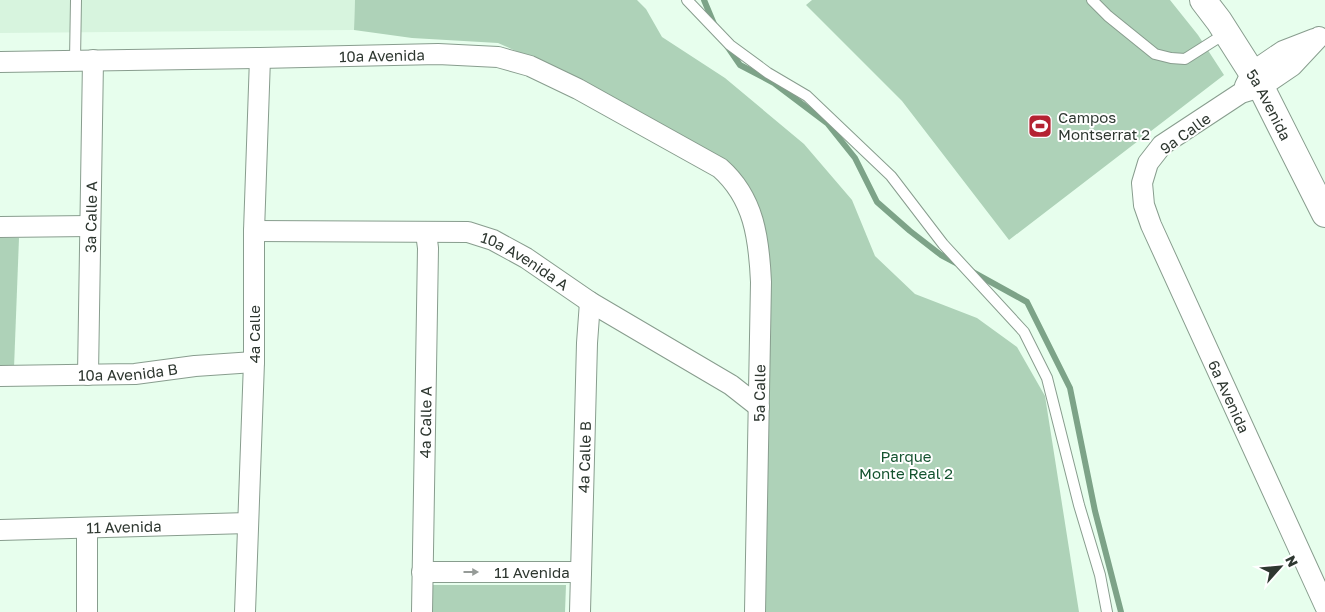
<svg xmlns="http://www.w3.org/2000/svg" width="1325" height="612" font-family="'Golos Text',sans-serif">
<rect width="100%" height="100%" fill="#e7feed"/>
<polygon fill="#d7f4de" points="0,0 355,0 354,30 0,33"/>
<g fill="#aed2b8">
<polygon points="355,0 637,0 646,9 662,37 725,78 804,144 852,200 875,256 915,294 977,318 1017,347 1045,396 1079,612 758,612 763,249 718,161 563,72 498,43 412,38 354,30"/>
<polygon points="812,0 1170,0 1198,35 1224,75 1009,240 902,101 806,5"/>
<polygon points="0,238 19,238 14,368 0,368"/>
<polygon points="433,585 566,585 565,612 433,612"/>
</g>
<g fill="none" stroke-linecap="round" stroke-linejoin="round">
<g stroke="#7da388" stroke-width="6">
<polyline points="704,0 714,24"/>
<polyline points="727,46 740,65 774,83 827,123 855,158 877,202 910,231 941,255 958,264"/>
<polyline points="969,270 1027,302 1070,388 1095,511 1121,612"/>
</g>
<g stroke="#889d8e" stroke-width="12">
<g id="service">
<polyline points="687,0 730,45 768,73 807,96 891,176 943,244 1024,332 1047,378 1079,505 1100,575 1107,612"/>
<polyline points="1092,0 1108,16 1155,54 1171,58 1185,59 1226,33"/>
<polyline points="75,60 76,0"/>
</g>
</g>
<g stroke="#889d8e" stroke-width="22">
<g id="minor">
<path id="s1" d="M1319 37 1292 66 1261 87 1241 93 1162 145 1148 163 1142 183 1144 205 1151 225 1325 606"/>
<path id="s2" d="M0 62 260 58 438 54 498 57 530 66 578 89 720 168C754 198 759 238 761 282L755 612"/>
<polyline points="1245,86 1252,72 1283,51 1314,39"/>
<polyline points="0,227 90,226"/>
<path id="s3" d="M254 231 468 232 493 240 526 258 590 302 731 385 759 407"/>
<path id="s4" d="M88 375 93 60"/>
<path id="s5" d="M0 376 135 374 195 366 254 362"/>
<polyline points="87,529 87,612"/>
<path id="s6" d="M0 530 248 523"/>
<path id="s7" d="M422 572H581"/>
<path id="s8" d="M245 612 254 362V231L260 58"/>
<path id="s9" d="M422 612 428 248 426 233"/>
<path id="s10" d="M580 612 587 343 590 302"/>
</g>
</g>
<g stroke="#889d8e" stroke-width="28">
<g id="tertiary">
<path id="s11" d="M1203 0 1219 21 1261 87 1325 214"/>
</g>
</g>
<use href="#service" stroke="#fff" stroke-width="10"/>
<use href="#minor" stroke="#fff" stroke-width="20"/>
<use href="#tertiary" stroke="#fff" stroke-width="26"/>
</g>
<defs><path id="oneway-solid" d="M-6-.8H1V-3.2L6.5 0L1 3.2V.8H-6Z" transform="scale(1.25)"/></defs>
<use fill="#969b98" href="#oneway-solid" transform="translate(471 572)"/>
<defs>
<g id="stadium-square" transform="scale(1.25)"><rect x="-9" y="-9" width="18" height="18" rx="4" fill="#b42231" stroke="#fff"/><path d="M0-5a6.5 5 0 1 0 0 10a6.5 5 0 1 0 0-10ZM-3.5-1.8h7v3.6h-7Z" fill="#fff"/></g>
</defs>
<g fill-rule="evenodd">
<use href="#stadium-square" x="1040" y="126"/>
</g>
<g text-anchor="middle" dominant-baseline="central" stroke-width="4" stroke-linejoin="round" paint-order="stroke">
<g font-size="15" fill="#2e3730" stroke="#fff">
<text stroke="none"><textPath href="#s2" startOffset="382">10a Avenida</textPath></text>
<text stroke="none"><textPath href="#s11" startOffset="124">5a Avenida</textPath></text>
<text transform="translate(1185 133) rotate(-36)">9a Calle</text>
<text stroke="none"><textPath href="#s4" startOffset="158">3a Calle A</textPath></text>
<text stroke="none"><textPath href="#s3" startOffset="278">10a Avenida A</textPath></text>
<text stroke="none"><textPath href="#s8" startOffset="278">4a Calle</textPath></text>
<text stroke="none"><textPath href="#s5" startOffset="128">10a Avenida B</textPath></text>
<text transform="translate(759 393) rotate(-89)">5a Calle</text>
<text stroke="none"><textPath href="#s1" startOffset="468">6a Avenida</textPath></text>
<text stroke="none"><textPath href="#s9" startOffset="190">4a Calle A</textPath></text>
<text stroke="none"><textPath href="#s10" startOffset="155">4a Calle B</textPath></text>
<text stroke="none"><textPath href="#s6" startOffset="124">11 Avenida</textPath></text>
<text stroke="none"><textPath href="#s7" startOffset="110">11 Avenida</textPath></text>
</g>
<g font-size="15" fill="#2e3730" stroke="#fff" text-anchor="start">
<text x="1058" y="117">Campos<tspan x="1058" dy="17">Montserrat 2</tspan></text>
</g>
<g font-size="15" fill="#14532f" stroke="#fff">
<text x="906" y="456">Parque<tspan x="906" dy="17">Monte Real 2</tspan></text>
</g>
</g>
<g transform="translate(1280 567) rotate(63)" stroke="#ffffff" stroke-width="4" paint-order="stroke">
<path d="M0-4L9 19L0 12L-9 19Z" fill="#2e3730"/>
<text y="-8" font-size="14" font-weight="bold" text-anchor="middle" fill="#2e3730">N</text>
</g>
</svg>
